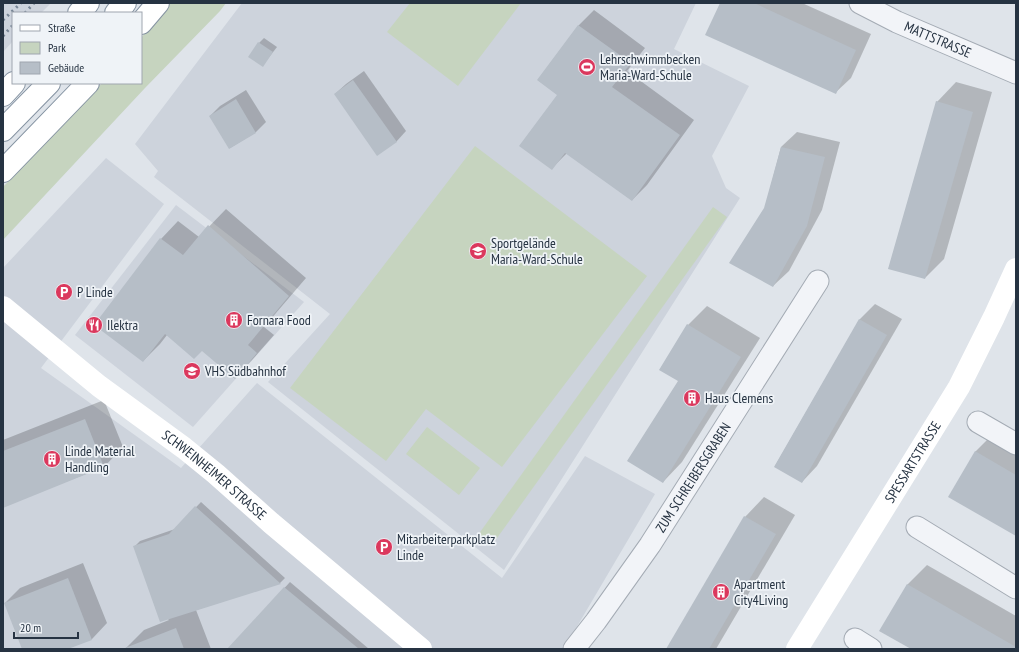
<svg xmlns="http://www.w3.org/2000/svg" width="1019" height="652" font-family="'PT Sans Narrow',sans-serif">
<rect width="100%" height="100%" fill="#dfe4ea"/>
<g fill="#cdd3dc">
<polygon points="3,3 51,3 41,13 13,13 13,41 3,52"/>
<polygon points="242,3 696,3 674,49 749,86 712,156 726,188 740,198 504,570 268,382 330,314 154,177 158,171 135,144"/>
<polygon points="106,158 164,204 41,368 181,468 257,383 502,578 585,456 655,494 572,635 562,649 3,649 3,268"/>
<polygon points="176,205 304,302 193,427 75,335"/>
</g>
<g fill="#c6d4bf">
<polygon points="170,3 226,3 220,11 145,88 3,240 3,187 102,83 141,83 141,38"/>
<polygon points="410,3 521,3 458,86 387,32"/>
<polygon points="475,146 647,276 502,467 426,409 386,461 290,388"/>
<polygon points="713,207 727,217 492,545 478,535"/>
<polygon points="427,427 480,468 459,495 406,454"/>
</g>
<g fill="#0003">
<polygon points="721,3 802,3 871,34 851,78 835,93"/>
<polygon points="594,10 645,48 627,71 694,120 647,185 632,200 567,153 552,168 558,95 538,80 579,25"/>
<polygon points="264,38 277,47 263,65 259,43"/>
<polygon points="364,71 406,131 396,142 335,94 346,84"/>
<polygon points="956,82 992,92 944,259 925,278 937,102"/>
<polygon points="246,90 266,122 256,132 230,148 210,116 220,106"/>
<polygon points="797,132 840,142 822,210 789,271 773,286 765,208 781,147"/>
<polygon points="226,209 306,278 264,327 274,335 252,360 235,377 202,350 167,335 160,344 143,361 161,239 178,221 199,237"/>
<polygon points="875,304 902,319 817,466 802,482 775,466 860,319"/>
<polygon points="707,306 760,338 682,462 663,482 688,325"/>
<polygon points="104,400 123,447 104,467 3,506 3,440"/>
<polygon points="995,432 1016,444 1016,535 975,452"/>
<polygon points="764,497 795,515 716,649 668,649 745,517"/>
<polygon points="201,502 285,578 280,583 196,610 211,649 125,649 144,630 169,620 156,609 135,546 140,541 175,529"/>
<polygon points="83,563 107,623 92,639 66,649 23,649 5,603 20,588"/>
<polygon points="927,565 1016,616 1016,649 913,649 881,630 908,584"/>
<polygon points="290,582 369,649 228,649"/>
</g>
<g fill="#b6bec7">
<polygon points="720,3 754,3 856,50 836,94 705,35"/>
<polygon points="578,25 631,63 612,87 680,135 632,201 565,153 552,170 519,146 557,95 537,80"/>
<polygon points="258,42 273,52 263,67 248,57"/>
<polygon points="353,80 397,142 377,156 334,94"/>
<polygon points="236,99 256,133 229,149 209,116"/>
<polygon points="936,101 973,112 925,279 888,269"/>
<polygon points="781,147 825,157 807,226 773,287 729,263 764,208"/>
<polygon points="208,225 289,296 248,345 257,353 235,379 202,351 194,359 165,334 143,362 94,325 160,238 183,255"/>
<polygon points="859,319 887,335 802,483 774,467"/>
<polygon points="687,324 741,357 663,483 627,461 678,381 659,370"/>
<polygon points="85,419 104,467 3,508 3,451"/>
<polygon points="975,451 1016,475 1016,536 948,497"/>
<polygon points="195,506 281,584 160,622 133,546 169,534"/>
<polygon points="744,516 776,534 709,649 666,649"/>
<polygon points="68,578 92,640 68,649 22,649 4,603"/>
<polygon points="907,584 1016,647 1016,649 911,649 879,631"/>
<polygon points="284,587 359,649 227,649"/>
<polygon points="176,628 184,649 125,649 125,648"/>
</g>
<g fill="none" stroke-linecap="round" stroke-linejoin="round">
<g stroke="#a4abb4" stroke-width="23">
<g id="street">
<path id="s1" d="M860 3 897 22 1016 73"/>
<polyline points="978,422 1016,444"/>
<polyline points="917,527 1016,588"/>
<polyline points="855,639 871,649"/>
<path id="s2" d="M574 649 596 621 650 545 818 281"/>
</g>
</g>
<g stroke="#8593a2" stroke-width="24">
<g id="highway">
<polyline points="79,13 88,3"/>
<polyline points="116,13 125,3"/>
<polyline points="141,23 158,3"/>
<polyline points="3,95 14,83"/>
<polyline points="3,130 49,83"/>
<polyline points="3,171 88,83"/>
</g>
</g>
<use href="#street" stroke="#f2f4f8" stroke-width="21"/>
<g stroke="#fff" stroke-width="22">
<path id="s3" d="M3 307 99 386 184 448 216 474 271 523 421 649"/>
<path id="s4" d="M797 649 959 387 994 317 1016 269"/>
</g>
<use href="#highway" stroke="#fff" stroke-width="22"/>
<g stroke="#778595" stroke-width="3" stroke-dasharray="2 4" stroke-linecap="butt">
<polyline points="25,13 34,3"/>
<polyline points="3,20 21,3"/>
<polyline points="3,36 13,25"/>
</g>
</g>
<defs>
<g id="stadium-disc" transform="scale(0.9)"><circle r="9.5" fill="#db385d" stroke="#eff3f7"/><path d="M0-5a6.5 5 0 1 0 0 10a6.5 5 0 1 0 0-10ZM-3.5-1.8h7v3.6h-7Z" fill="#fff"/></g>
<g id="school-disc" transform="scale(0.9)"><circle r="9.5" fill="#db385d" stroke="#eff3f7"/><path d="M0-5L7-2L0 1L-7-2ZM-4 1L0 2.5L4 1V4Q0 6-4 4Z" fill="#fff"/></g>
<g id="parking-disc" transform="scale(0.9)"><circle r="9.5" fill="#db385d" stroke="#eff3f7"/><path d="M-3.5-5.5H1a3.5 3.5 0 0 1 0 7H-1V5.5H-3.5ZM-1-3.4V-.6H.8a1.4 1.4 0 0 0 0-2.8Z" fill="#fff"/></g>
<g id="building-disc" transform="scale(0.9)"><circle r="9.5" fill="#db385d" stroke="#eff3f7"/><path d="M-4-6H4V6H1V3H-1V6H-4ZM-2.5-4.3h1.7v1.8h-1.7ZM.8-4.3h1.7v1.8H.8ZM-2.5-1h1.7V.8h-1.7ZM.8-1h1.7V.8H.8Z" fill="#fff"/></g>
<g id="restaurant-disc" transform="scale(0.9)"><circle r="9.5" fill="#db385d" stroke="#eff3f7"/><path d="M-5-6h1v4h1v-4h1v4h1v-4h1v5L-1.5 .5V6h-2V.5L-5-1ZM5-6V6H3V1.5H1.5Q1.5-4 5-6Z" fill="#fff"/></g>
</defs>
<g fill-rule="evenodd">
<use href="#stadium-disc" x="587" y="67"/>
<use href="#school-disc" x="478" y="251"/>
<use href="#parking-disc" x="64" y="292"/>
<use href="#building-disc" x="234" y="320"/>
<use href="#restaurant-disc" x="94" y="325"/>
<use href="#school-disc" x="192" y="371"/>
<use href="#building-disc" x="692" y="398"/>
<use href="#building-disc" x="52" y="459"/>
<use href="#parking-disc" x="384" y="547"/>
<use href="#building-disc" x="721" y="592"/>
</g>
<g text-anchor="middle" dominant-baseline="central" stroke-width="3.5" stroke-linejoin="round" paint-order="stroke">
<g font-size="14" fill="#263342" stroke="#eff3f7">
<text stroke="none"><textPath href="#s1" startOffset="86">MATTSTRASSE</textPath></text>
<text stroke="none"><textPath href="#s4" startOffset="220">SPESSARTSTRASSE</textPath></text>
<text stroke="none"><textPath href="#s3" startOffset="270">SCHWEINHEIMER STRASSE</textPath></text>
<text stroke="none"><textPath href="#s2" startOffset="209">ZUM SCHREIBERSGRABEN</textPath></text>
</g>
<g font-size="14" fill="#263342" stroke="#eff3f7" text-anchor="start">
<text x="600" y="59">Lehrschwimmbecken<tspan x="600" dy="16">Maria-Ward-Schule</tspan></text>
<text x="491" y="243">Sportgelände<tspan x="491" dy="16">Maria-Ward-Schule</tspan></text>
<text x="77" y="292">P Linde</text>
<text x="247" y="320">Fornara Food</text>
<text x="107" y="325">Ilektra</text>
<text x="205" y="371">VHS Südbahnhof</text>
<text x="705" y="398">Haus Clemens</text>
<text x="65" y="451">Linde Material<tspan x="65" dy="16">Handling</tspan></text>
<text x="397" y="539">Mitarbeiterparkplatz<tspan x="397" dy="16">Linde</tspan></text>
<text x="734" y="584">Apartment<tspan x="734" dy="16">City4Living</tspan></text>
</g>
</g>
<rect width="1019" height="652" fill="none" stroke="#263342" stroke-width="8"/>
<rect x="12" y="12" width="130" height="72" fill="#eff3f7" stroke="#9fa6af"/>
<rect x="20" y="25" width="20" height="6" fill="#ffffff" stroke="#9fa6af"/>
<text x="48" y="32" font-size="12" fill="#263342">Straße</text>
<rect x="20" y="42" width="20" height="12" fill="#c6d4bf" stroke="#9fa6af"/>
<text x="48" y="52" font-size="12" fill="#263342">Park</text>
<rect x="20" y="62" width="20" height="12" fill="#b6bec7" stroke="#9fa6af"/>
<text x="48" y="72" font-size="12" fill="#263342">Gebäude</text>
<path d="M14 632v6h64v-6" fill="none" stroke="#263342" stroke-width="2"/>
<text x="20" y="632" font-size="12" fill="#263342" stroke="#eff3f7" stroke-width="3" paint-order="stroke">20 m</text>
</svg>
